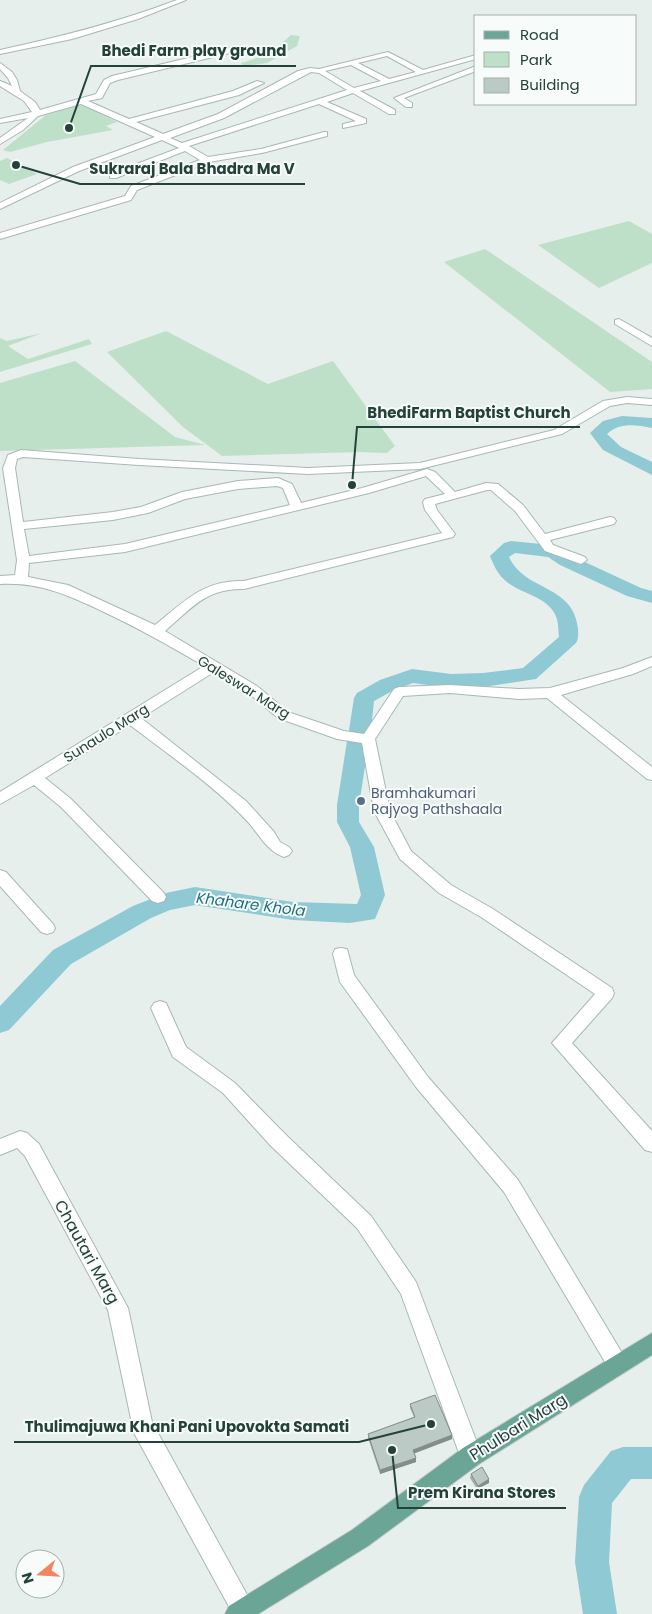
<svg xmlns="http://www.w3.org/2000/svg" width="652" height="1614" font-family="Poppins,sans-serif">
<rect width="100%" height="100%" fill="#e6efeb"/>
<g fill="#bfe0c8">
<path d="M291 35 300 36 297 46 267 63 243 66 241 63C263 57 275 50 291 35Z"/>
<polygon points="79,105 89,108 117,122 106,126 113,130 47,142 10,152 3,150 46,115"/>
<polygon points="7,158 37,174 9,184 0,180 0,161"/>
<polygon points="629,221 652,234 652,263 599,288 538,245"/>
<polygon points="485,249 652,362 652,389 610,392 444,262"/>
<polygon points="166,331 268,384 333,361 395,446 387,453 358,452 222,456 183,427 107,352"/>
<polygon points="42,333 8,346 28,359 89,339 92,344 0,372 0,338 7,341"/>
<polygon points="75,361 175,437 205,445 0,451 0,383"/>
</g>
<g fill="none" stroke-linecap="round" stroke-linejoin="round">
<g fill="#8ec9d4" fill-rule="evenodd">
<path d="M622 416 652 418V428C636 425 620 422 607 434L621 447 652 462V475L603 450 590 433 603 421Z"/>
<path d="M511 541 541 544 562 549 574 557 641 588 652 591V603L627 596 560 565 548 557 515 553 509 557C525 592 574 584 578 629 578 635 579 638 576 643L536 679 483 687 451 688 413 683 394 690 374 701 371 730 365 736 369 741 359 805V822L374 847 385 895 375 919 350 923 293 920 195 905 170 910 151 918 71 964 9 1030 0 1033V1006L53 950 133 906 166 893 195 887 293 902 357 904 361 895 350 847 337 822V805L347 741 353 735 349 730 354 698 357 693 380 680 412 669 451 674 483 673 523 668 559 637C558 628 559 619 553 611 543 596 520 593 507 582 498 575 494 566 490 556L504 543Z"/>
<polygon points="623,1447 652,1447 652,1479 631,1479 612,1503 609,1562 617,1614 583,1614 575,1562 579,1497 584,1485 611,1451"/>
</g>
<g stroke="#a8b8b2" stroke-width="2">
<g id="minor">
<path d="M177 0H186L138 19 72 39 0 54V50C60 37 119 22 177 0Z"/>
<path d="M239 46 243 48 242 50 118 80 110 83 102 98 88 101 129 119 233 91 257 81 264 83 239 95 136 122 163 134 218 114 298 71 310 68 319 69 388 52 423 70 476 55V59L360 91 395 110V114H389L353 93 327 102 366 119V123L343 128V124L356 121 319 104 189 146 208 157 261 149 324 132H327V136L262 153 209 162 137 190 131 200 0 239V233L125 196 131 186 200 160 185 151 116 178H110V174L179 148 162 140 79 171 0 209V203L73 167 155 137 81 104 38 116 23 130 0 144V138L28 118 0 123V119L32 112 24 101 0 86V81L12 86 8 78 0 69V63L12 72 17 80 20 91 35 102 40 110 96 94 104 80 112 76ZM387 56 416 72 389 79 358 63ZM351 65 381 81 354 88 325 71ZM311 72 319 73 347 90 182 143 170 138 224 118Z"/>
<polygon points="476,66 476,71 404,98 412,103 412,107 406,107 394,98"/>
<polygon points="619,319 652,338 652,346 615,324 615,320"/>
<path d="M627 397 652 399V405L627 403 610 406 562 434 420 469 308 474 139 465 23 457 17 459 15 468 23 522 113 512 141 507 182 492 238 481 278 478 292 484 301 503 362 488 427 469 435 472 455 492 486 483 498 484 523 505 545 534 610 517 614 518 616 521 614 524 550 540 553 545 585 557 587 560 581 564 545 551 515 511 491 490H487L435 504 437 510 455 534 453 537 244 589C206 588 192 608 165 631L257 686 288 712 344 731 364 734 394 689 399 687 450 685 519 689 550 688 623 668 652 657V666L633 674 561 695 652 767V780L647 779 547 698 519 699 450 693 403 696 375 739 390 811 411 851 451 885 493 909 612 988 614 993 612 998 572 1043 652 1131V1152L645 1150 552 1043 595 994 481 917 439 893 400 859 374 811 362 743 337 739 278 718 247 692 214 672 141 718 246 801 274 832 280 842 289 847 292 851 289 855 284 857C268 852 260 836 249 823 216 787 169 755 130 725L45 778 71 799 164 893 166 897 164 901 158 903 152 901 61 807 34 785 0 804V792L204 666C172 647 140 629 106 613 70 596 41 582 0 584V576L15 575 17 560 3 468 8 455 21 450 139 459 308 468 420 463 554 430 603 401ZM426 476 445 494 425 499 423 502 425 510 442 533 244 581C203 580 185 601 155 625L68 585 28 577 29 563 125 552 369 493ZM277 486 283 488 290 505 125 544 29 556 24 529 113 520 148 513 185 499 238 489Z"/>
<polygon points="0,870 6,872 53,924 55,928 53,932 47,934 41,932 0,886"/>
<polygon points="341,948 347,949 354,975 428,1077 518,1180 625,1358 628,1365 625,1372 618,1375 611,1372 504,1192 416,1087 340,982 333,954 335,949"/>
<polygon points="160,1001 166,1003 186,1047 235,1083 285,1134 371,1216 416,1282 482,1456 479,1464 471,1467 463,1464 401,1294 357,1228 271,1146 223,1093 173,1057 151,1008 154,1003"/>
<polygon points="20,1131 27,1133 39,1144 128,1308 152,1422 251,1602 255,1610 253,1614 233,1614 134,1433 108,1310 25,1156 17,1148 0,1155 0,1139"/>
</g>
</g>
<g stroke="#c2cac8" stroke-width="2">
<polygon id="major" points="652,1333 652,1355 479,1464 368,1546 258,1614 225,1614 229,1606 352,1530 463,1448"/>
</g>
<use href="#minor" fill="#fff" fill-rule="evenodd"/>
<use href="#major" fill="#6aa596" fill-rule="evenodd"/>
</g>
<g fill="#a1aea9">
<polygon points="410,1404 452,1435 452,1439 414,1453 416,1462 380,1474 368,1438 368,1434 414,1417 410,1408"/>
<polygon points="471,1474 489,1483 477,1489 470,1478"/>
</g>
<g fill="#838d89">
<polygon points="452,1435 452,1439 413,1454 413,1450"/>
<polygon points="416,1458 416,1462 380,1474 380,1470"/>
<polygon points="489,1479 489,1483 477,1489 478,1486"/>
</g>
<g fill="#bbcac4" stroke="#838d89">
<polygon points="435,1395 452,1435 413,1450 416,1458 380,1470 368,1434 415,1417 410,1404"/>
<polygon points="482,1467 489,1479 478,1486 471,1474"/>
</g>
<circle fill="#5c6f8a" stroke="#f7fbf9" stroke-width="2" cx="361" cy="801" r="5"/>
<g text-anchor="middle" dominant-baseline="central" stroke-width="4" stroke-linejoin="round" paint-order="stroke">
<g font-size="14" fill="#24423a" stroke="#f7fbf9">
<text transform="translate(244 687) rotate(32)">Galeswar Marg</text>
<text transform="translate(106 733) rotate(-32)">Sunaulo Marg</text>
</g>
<g font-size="14" fill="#4e5e75" stroke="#f7fbf9" text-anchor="start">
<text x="371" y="793">Bramhakumari<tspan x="371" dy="16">Rajyog Pathshaala</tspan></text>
</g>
<g font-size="15" font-style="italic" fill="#1c6f80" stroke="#f7fbf9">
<text transform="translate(251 904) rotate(7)">Khahare Khola</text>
</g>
<g font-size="16" fill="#24423a" stroke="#f7fbf9">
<text transform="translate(87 1252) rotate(61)">Chautari Marg</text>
<text transform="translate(518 1427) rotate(-32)">Phulbari Marg</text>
</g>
</g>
<path fill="none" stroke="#24423a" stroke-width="2" d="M69 128L91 66H296M16 165L80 184H305M352 485L357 427H580M431 1424L359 1442H14M392 1450L398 1508H566"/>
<g fill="#24423a" stroke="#f7fbf9" stroke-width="2">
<circle cx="69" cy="128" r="5"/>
<circle cx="16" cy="165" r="5"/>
<circle cx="352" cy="485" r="5"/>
<circle cx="431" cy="1424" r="5"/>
<circle cx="392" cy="1450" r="5"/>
</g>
<g font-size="15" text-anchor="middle" font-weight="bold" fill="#24423a" stroke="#f7fbf9" stroke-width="4" stroke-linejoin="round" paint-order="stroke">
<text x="194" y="56">Bhedi Farm play ground</text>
<text x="192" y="174">Sukraraj Bala Bhadra Ma V</text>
<text x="469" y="418">BhediFarm Baptist Church</text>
<text x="187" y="1432">Thulimajuwa Khani Pani Upovokta Samati</text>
<text x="482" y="1498">Prem Kirana Stores</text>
</g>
<rect x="474" y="15" width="162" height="90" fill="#f7fbf9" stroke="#a3b1ad"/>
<rect x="484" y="31" width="25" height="8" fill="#6aa596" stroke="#a3b1ad"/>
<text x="520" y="40" font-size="15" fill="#24423a">Road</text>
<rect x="484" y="52" width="25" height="15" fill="#bfe0c8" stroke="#a3b1ad"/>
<text x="520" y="65" font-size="15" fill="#24423a">Park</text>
<rect x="484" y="78" width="25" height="15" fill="#bbcac4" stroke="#a3b1ad"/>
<text x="520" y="90" font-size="15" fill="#24423a">Building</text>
<g transform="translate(40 1574) rotate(252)"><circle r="24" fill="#f7fbf9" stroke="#a3b1ad"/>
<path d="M0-4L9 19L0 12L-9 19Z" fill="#f4845f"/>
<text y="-8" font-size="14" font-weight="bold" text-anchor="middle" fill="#24423a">N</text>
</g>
</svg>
